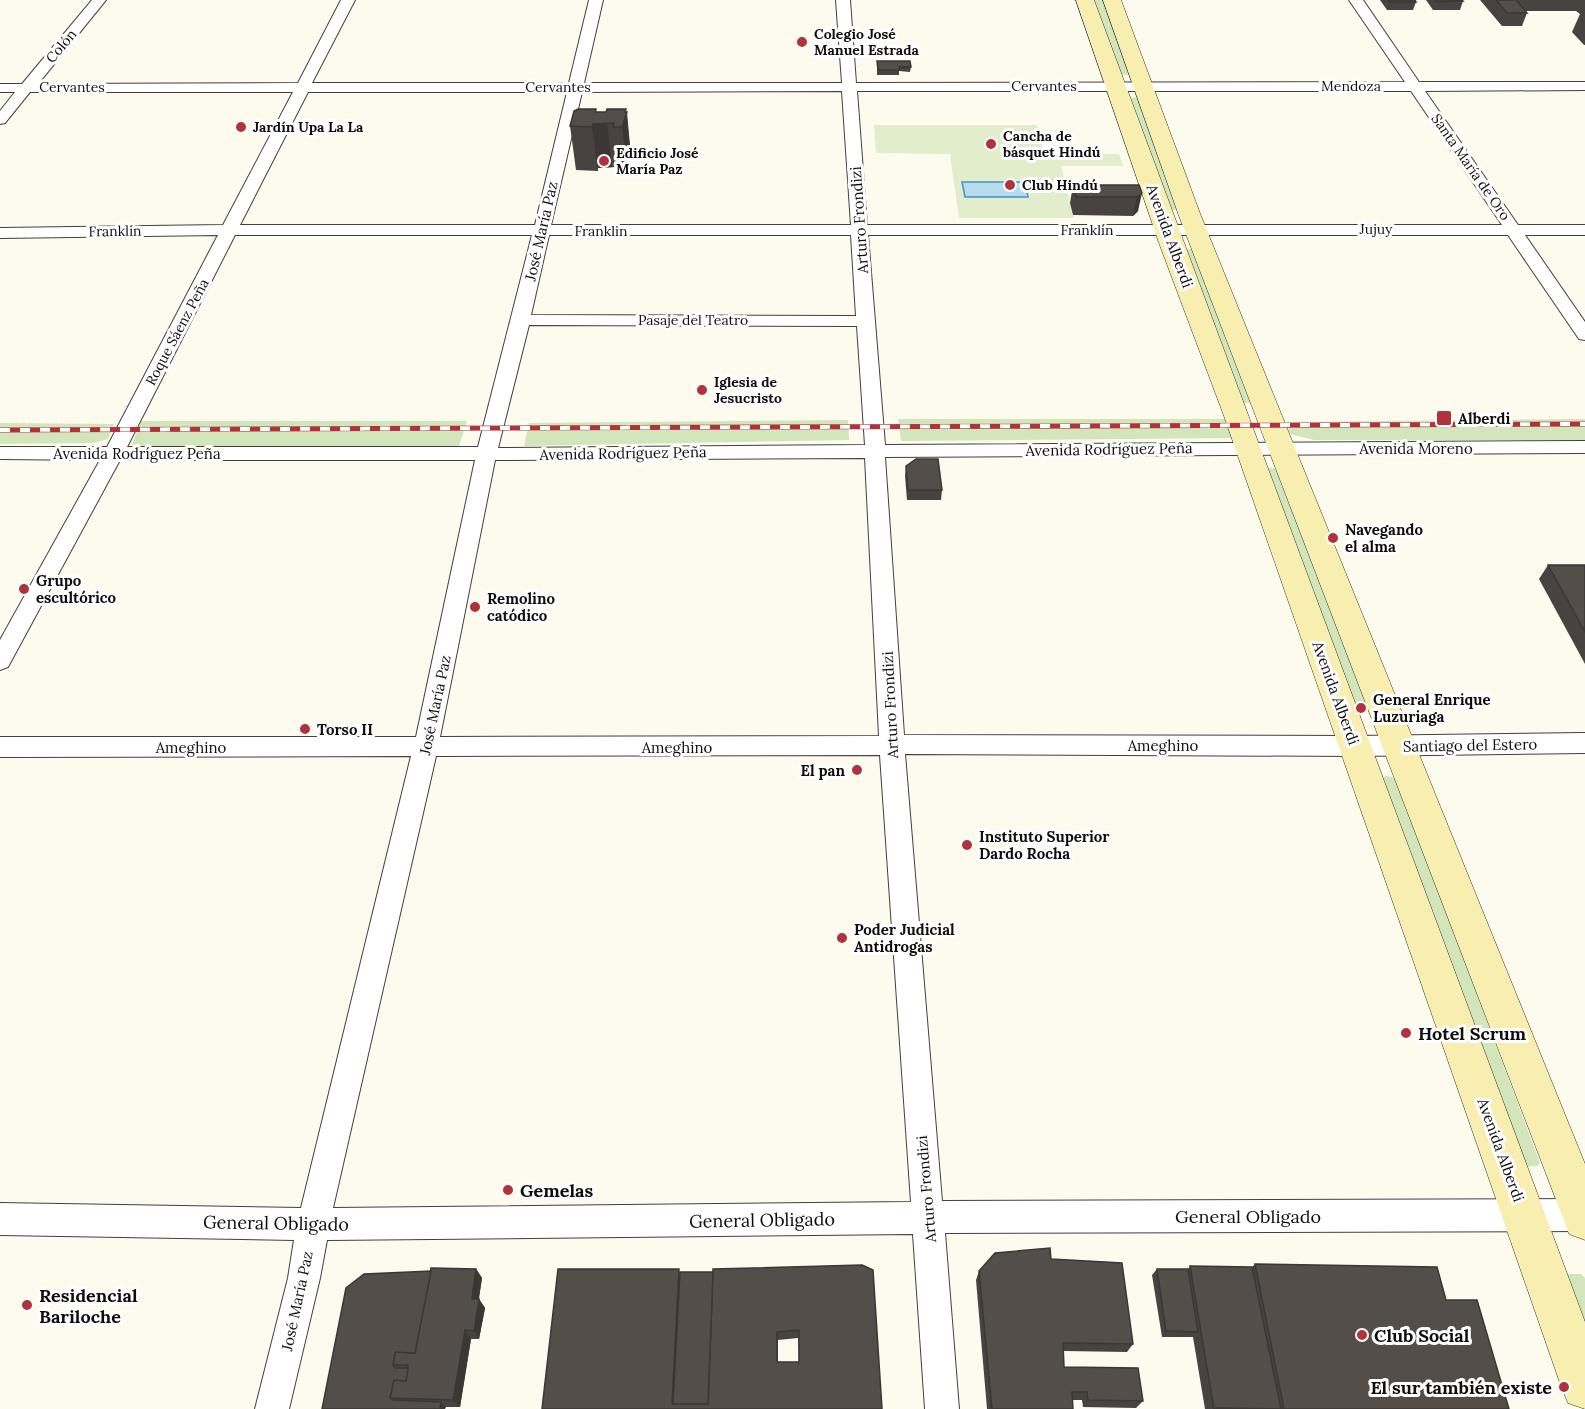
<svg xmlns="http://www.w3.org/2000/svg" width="1585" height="1409" font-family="Lora,serif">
<rect width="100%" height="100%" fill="#fdfaee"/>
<g fill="#d2e5bb">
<polygon points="1091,0 1102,0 1130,73 1128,75 1118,74"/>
<polygon points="1137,97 1179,210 1170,210 1130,98"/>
<polygon points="1184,249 1197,249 1255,403 1241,403"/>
<polygon points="898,419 1225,419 1232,438 901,441"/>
<polygon points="1585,419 1585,440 1314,440 1290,434 1286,422"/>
<polygon points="848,420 849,440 524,446 529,423"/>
<polygon points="141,421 467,421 459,446 139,448 132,444"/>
<polygon points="0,423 114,424 108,439 94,443 0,444"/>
<polygon points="1269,468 1278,469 1369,709 1365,713 1360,714 1354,709 1266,474"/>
<polygon points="1386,776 1392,777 1397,781 1540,1163 1537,1166 1526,1167 1381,778"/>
<polygon points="1568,1274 1581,1274 1585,1278 1585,1341 1564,1284"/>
</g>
<polygon fill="#e2edcc" points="874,125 1037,125 1044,153 1119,154 1123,166 1061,166 1074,218 959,218 950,154 876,153"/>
<polygon fill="#b7dcf0" stroke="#4592c1" stroke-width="1.5" points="962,182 1025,182 1028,197 965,197"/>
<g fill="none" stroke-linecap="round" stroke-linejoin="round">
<g stroke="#404040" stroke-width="2">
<path id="minor" d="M92 0H106L38 84 298 83 341 0H355L312 83H569L589 0H603L584 83H842L836 0H850L856 83 1405 82 1349 0H1363L1419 82H1585V90L1425 91 1518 225H1585V235H1525L1585 322V340L1579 339 1508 235H868L885 445 1585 441V453L885 457 904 735 1355 736 1585 733V753L1355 756 905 754 942 1201 1585 1199V1231L945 1233 959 1409H925L913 1234 327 1240 320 1278 289 1409H255L288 1278 294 1240 0 1235V1203L301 1208 411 756 0 757V737H416L475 460H120L8 667 0 670V640L100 460 0 459V447H107L218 235 0 238V228L223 225 293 92H30L5 123 0 124V111L15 92H0V84H22ZM842 91 851 225H551L582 92ZM857 91H1411L1502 225H867ZM308 92H567L535 225H240ZM235 235H532L478 447H127ZM549 235H851L856 316 531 315ZM529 325 857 326 865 445 498 448ZM865 458 879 736 440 737 495 460ZM880 755 911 1202 333 1208 436 756Z"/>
</g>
<g stroke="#2f2f2f" stroke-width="1">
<g id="secondary">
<polygon points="1076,0 1094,0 1585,1322 1585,1409 1568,1403 1561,1386 1224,416 1159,243"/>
<polygon points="1103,0 1121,0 1201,216 1585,1164 1585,1240 1569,1234 1563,1218 1179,216"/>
</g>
</g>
<use href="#minor" fill="#fff" fill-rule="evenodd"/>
<use href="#secondary" fill="#f8eeaf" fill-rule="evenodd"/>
<g stroke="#b0323a" stroke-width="5">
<polyline id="rail" points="0,430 1585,424"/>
</g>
<use href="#rail" stroke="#fff" stroke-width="4" stroke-dasharray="10" stroke-linecap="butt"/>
</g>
<g fill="#484340" fill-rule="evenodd">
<polygon points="1380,0 1415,0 1416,2 1413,10 1387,10"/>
<polygon points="1426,0 1462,0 1463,1 1460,10 1433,10"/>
<polygon points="1480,0 1585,0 1585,45 1584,45 1572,32 1580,14 1576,11 1525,11 1527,13 1522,26 1502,26"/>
<polygon points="877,61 911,67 910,72 899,71 899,75 877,75"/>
<polygon points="626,109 631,157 627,171 618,171 617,167 598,168 598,171 576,170 570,126 606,112"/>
<polygon points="1073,185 1139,185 1138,211 1133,216 1073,215 1070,203"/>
<polygon points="906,466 942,490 941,500 907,500 905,476"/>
<polygon points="1548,565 1585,565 1585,664 1539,579"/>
<polygon points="1051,1259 1133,1344 1127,1352 1064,1351 1064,1367 1143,1401 1136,1408 1083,1407 1082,1400 1072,1400 1073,1409 987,1409 976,1280 979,1271"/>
<polygon points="1255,1264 1446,1300 1509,1409 1205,1409 1193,1337 1162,1337 1152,1275 1157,1269 1188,1269 1190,1266 1252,1267"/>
<path d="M862 1265 882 1409H542L680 1272H713ZM798 1338 799 1362H778V1340Z"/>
<polygon points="476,1269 482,1278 479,1299 485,1308 479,1339 471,1339 460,1407 445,1407 445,1409 322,1409"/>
</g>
<g fill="#3b3734">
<polygon points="596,109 598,123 607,122 612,167 598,168 598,171 592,127"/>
<polygon points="626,109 626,115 627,112 631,157 627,171 622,127"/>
<polygon points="1142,193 1138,211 1133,216 1137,197"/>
<polygon points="476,1269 482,1278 477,1308 472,1299"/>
<polygon points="479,1299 485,1308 479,1339 474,1331"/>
<polygon points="465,1330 471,1339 460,1407 453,1400"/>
<polygon points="441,1402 446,1407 445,1409 440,1409"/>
</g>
<g fill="#544e4a" stroke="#3b3734" stroke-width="1.5" fill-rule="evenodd">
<polygon points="1388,0 1415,0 1416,2 1389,2"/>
<polygon points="1435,0 1462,0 1463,1 1436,2"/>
<polygon points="1496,0 1516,0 1527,13 1507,13"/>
<polygon points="877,61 910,61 911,67 899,67 899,70 878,70"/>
<polygon points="578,109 596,109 595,112 606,112 607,109 626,109 625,112 627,112 622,127 613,127 614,123 593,124 592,127 570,126 574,111"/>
<polygon points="1073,185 1139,185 1142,193 1137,197 1076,197"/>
<polygon points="916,459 938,459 942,490 908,490 906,466"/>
<polygon points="1548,565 1585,565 1585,632"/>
<polygon points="1050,1248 1051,1259 1122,1263 1133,1344 1063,1343 1064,1367 1138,1368 1143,1401 1088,1400 1087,1392 1072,1392 1073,1409 992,1409 979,1271 995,1253"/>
<polygon points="1255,1264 1437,1267 1446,1300 1477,1300 1509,1409 1216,1409 1216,1408 1284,1409"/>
<path d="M862 1265 873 1270 882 1409H542L558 1269H679L672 1404H708L713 1269ZM799 1330V1362H777V1332Z"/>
<polygon points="1190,1266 1252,1267 1281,1409 1216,1408 1214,1409"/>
<polygon points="431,1268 476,1269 472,1299 479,1299 474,1331 465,1330 453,1400 390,1398 394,1380 406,1381 408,1365 393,1365 395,1352 415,1353"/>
<polygon points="1157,1269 1188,1269 1198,1332 1166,1331"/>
<polygon points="431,1271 415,1353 395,1352 393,1365 395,1368 408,1368 406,1381 394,1380 390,1398 393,1400 441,1402 440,1409 322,1409 346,1288 364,1274"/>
<polygon points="680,1272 713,1272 708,1404 673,1404"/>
</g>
<g fill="#b0323a" stroke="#fff" stroke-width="2">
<circle cx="802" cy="42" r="6"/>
<circle cx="241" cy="127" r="6"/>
<circle cx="991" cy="144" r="6"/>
<circle cx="604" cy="161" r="6"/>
<circle cx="1010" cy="185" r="6"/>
<circle cx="702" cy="390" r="6"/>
<rect x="1436" y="410" width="16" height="16" rx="3"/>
<circle cx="1333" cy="538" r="6"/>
<circle cx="24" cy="589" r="6"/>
<circle cx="475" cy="607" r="6"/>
<circle cx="1361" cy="708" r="6"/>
<circle cx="305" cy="729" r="6"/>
<circle cx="857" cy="770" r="6"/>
<circle cx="967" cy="845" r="6"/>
<circle cx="842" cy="938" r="6"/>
<circle cx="1406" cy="1033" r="6"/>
<circle cx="508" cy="1190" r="6"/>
<circle cx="27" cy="1305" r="6"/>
<circle cx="1362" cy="1335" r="6"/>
<circle cx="1564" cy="1387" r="6"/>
</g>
<g text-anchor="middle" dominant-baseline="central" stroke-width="6" stroke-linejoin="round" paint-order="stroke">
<g font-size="14" font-weight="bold" fill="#0d0d0d" stroke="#fff" text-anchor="start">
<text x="814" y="34">Colegio José<tspan x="814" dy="16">Manuel Estrada</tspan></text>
<text x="253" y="127">Jardín Upa La La</text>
<text x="1003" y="136">Cancha de<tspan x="1003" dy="16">básquet Hindú</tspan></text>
<text x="616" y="153">Edificio José<tspan x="616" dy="16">María Paz</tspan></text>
<text x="1022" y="185">Club Hindú</text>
<text x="714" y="382">Iglesia de<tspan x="714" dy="16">Jesucristo</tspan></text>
</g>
<g font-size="14" fill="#0d0d0d" stroke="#fff">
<text transform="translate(61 46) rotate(-50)">Colón</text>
<text x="1044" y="86">Cervantes</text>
<text x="1351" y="86">Mendoza</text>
<text x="72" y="87">Cervantes</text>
<text x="558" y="87">Cervantes</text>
<text transform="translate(1471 167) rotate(55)">Santa María de Oro</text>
<text x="1376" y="229">Jujuy</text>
<text x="1087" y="230">Franklin</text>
<text transform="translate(115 231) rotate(-1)">Franklin</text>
<text x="601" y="231">Franklin</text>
<text x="693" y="320">Pasaje del Teatro</text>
<text transform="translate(177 332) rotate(-62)">Roque Sáenz Peña</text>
</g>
<g font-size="15" fill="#0d0d0d" stroke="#fff">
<text transform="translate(859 220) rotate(-94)">Arturo Frondizi</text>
<text transform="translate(541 231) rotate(-77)">José María Paz</text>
<text transform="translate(1170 236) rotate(70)">Avenida Alberdi</text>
<text x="1416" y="448">Avenida Moreno</text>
<text transform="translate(1109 449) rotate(-1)">Avenida Rodríguez Peña</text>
<text x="137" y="453">Avenida Rodríguez Peña</text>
<text transform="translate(623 453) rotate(-1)">Avenida Rodríguez Peña</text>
<text transform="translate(1336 693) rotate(70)">Avenida Alberdi</text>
<text transform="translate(435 705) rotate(-78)">José María Paz</text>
<text transform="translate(890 705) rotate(-93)">Arturo Frondizi</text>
<text x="1163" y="745">Ameghino</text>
<text transform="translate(1470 745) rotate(-1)">Santiago del Estero</text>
<text x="191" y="747">Ameghino</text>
<text x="677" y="747">Ameghino</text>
<text transform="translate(1501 1150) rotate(70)">Avenida Alberdi</text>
<text transform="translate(926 1189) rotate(-95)">Arturo Frondizi</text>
<text transform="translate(297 1301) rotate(-78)">José María Paz</text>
</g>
<g font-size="15" font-weight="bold" fill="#0d0d0d" stroke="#fff" text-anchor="start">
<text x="1458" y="418">Alberdi</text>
<text x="1345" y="529">Navegando<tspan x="1345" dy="17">el alma</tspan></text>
<text x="36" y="580">Grupo<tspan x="36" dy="17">escultórico</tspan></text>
<text x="487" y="598">Remolino<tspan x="487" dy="17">catódico</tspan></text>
<text x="1373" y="699">General Enrique<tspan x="1373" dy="17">Luzuriaga</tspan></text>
<text x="317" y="729">Torso II</text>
<text x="845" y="770" text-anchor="end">El pan</text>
<text x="979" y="836">Instituto Superior<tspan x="979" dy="17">Dardo Rocha</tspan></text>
<text x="854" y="929">Poder Judicial<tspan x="854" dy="17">Antidrogas</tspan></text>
</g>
<g font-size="18" font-weight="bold" fill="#0d0d0d" stroke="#fff" text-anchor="start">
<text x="1418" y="1033">Hotel Scrum</text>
<text x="520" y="1190">Gemelas</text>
<text x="39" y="1295">Residencial<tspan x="39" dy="21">Bariloche</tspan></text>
<text x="1374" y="1335">Club Social</text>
<text x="1552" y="1387" text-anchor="end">El sur también existe</text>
</g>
<g font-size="18" fill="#0d0d0d" stroke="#fff">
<text x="1248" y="1216">General Obligado</text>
<text transform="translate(762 1220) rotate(-1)">General Obligado</text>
<text transform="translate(276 1223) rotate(1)">General Obligado</text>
</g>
</g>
</svg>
